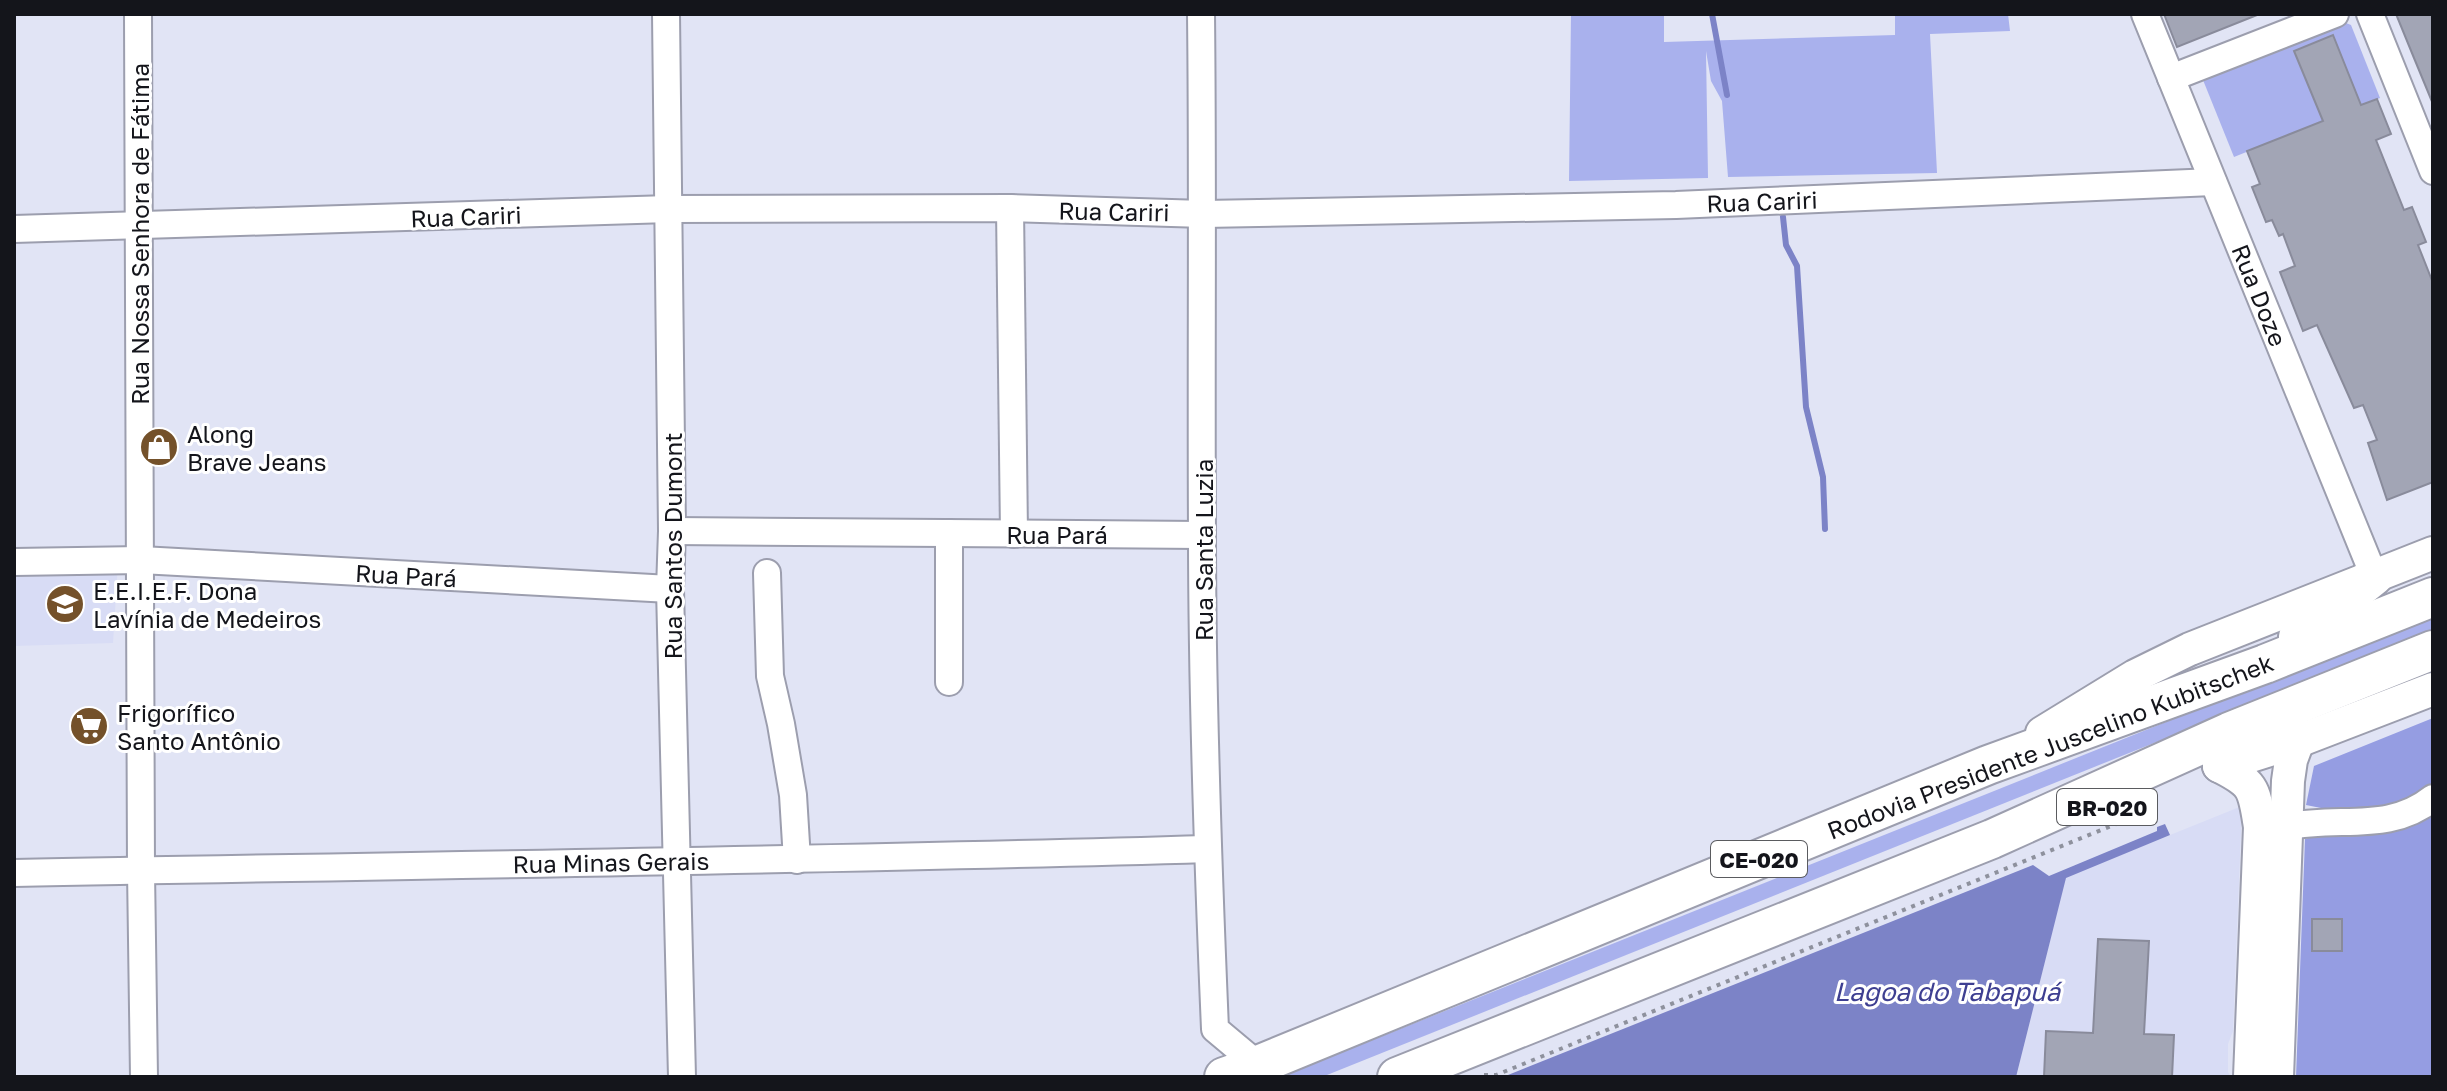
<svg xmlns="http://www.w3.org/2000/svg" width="2447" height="1091" font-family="'Golos Text',sans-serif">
<rect width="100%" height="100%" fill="#e1e4f5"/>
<g fill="#d8dcf5">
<polygon points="118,562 113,643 14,646 14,564"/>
<polygon points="2242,806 2233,1031 2228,1044 2228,1072 2231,1077 2016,1077 2066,877"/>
</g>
<g fill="#a9b1ed">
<polygon points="1571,14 1664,14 1664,42 1895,35 1895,14 2008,14 2010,31 1930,34 1937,173 1728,177 1722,101 1711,81 1706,51 1708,178 1569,181"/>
<polygon points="2346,23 2351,25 2380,98 2234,157 2203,80"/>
<polygon points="2433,615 2433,631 1322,1077 1280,1077"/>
</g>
<polygon fill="#959de2" points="2433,718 2433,1077 2296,1077 2305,839 2336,830 2336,811 2306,805 2314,766"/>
<polygon fill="#7c83c7" points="2165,824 2170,835 2066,878 2016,1077 1503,1077 2033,865 2049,876 2157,831 2157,827"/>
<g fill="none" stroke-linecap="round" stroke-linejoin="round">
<g stroke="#7c83c7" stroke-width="6">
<polyline points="1712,14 1727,95"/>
<polyline points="1783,217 1786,245 1797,266 1806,407 1823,477 1825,529"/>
</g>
</g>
<g fill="#a2a5b5" stroke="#898b9b" stroke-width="2">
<polygon points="2164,14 2257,14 2257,15 2177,47"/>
<polygon points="2396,14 2433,14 2433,104 2414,58"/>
<polygon points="2333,35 2361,105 2377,99 2391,134 2376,140 2404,210 2412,207 2426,242 2418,245 2433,283 2433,482 2387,500 2368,443 2377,440 2363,405 2354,408 2317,325 2303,331 2280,272 2295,266 2283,234 2279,236 2272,220 2266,222 2252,187 2260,184 2247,151 2323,121 2294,51"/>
<rect x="2312" y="919" width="30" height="32"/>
<polygon points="2098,939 2149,941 2144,1034 2174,1035 2172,1077 2044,1077 2046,1031 2093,1033"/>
</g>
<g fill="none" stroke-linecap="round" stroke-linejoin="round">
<g stroke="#9c9eae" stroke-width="30">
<g id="minor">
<polyline points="138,14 141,871 144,1077"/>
<polyline points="666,14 672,531 670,589 682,1077"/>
<path d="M1201 14C1203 187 1201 360 1202 534 1202 699 1208 864 1215 1029L1258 1065"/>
<polyline points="2145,14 2374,576"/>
<polyline points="2370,14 2433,171"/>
<polyline points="2171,78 2335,14"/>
<polyline points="1010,208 1014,534"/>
<polyline points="14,229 669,209 1010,208 1204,214 1676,205 2213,182"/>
<polyline points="672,531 1202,535"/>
<polyline points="949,533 949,682"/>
<polyline points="14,562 141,560 670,589"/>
<polyline points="767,573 770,676 781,724 793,795 797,860"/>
<path d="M2286 827C2339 815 2388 834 2433 798"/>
<path d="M14 873C412 865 809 861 1207 849"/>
</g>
</g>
<g stroke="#9c9eae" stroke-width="36">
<g id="major">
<polyline points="2042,733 2135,676 2190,649 2433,553"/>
<path d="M2219 766C2255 784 2254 789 2260 827L2250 1077"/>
<polyline points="2219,766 2298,741 2433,689"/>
<polyline points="2277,1077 2288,781 2291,760 2298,741"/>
</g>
</g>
<g stroke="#9c9eae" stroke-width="42">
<g id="highway">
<polyline points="2298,637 2374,576"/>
<polyline points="1224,1077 1258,1065 1988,765 2265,664 2433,597"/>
<polyline points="1397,1077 1992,839 2229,732 2433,650"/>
</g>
</g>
<polyline stroke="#8e919d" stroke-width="4" stroke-dasharray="4 6" stroke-linecap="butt" points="1484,1075 1496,1075 2158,807"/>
<use href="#minor" stroke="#fff" stroke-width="26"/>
<use href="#major" stroke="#fff" stroke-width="32"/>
<use href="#highway" stroke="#fff" stroke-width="38"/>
</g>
<defs>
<g id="shop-disc" transform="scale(2)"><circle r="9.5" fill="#74512a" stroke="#fff"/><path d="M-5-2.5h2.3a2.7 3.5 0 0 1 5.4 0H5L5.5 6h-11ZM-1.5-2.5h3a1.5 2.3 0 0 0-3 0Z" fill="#fff"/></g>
<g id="school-disc" transform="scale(2)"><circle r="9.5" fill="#74512a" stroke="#fff"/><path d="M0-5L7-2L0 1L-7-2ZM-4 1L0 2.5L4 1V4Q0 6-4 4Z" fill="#fff"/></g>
<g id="supermarket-disc" transform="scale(2)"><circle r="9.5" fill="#74512a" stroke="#fff"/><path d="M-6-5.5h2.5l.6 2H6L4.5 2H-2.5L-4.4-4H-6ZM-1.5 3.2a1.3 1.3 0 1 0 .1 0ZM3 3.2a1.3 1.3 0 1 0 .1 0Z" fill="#fff"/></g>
</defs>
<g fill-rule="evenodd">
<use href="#shop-disc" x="159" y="447"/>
<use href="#school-disc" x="65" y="604"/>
<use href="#supermarket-disc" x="89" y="726"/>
</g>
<g text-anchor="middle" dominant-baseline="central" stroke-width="6" stroke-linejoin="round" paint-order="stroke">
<g fill="#fff" stroke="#5a5b5f" stroke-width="2">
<rect x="2057" y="789" width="100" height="36" rx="6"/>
<rect x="1711" y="841" width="96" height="36" rx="6"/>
</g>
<g font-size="22" font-weight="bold" fill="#14151b">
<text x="2107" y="807">BR-020</text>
<text x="1759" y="859">CE-020</text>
</g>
<g font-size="24" fill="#14151b" stroke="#fff">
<text transform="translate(1762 201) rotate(-2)">Rua Cariri</text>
<text transform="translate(1114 211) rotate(1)">Rua Cariri</text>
<text transform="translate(466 216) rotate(-2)">Rua Cariri</text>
<text transform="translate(139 234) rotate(-90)">Rua Nossa Senhora de Fátima</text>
<text transform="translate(2260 295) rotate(68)">Rua Doze</text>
<text x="1057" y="534">Rua Pará</text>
<text transform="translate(672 546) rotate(-90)">Rua Santos Dumont</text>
<text transform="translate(1203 550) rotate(-90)">Rua Santa Luzia</text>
<text transform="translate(406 575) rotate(3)">Rua Pará</text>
<text transform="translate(2050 746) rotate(-21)">Rodovia Presidente Juscelino Kubitschek</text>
<text transform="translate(611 862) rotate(-1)">Rua Minas Gerais</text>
</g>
<g font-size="24" fill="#14151b" stroke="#fff" text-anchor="start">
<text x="187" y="433">Along<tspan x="187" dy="28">Brave Jeans</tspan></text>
<text x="93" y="590">E.E.I.E.F. Dona<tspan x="93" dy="28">Lavínia de Medeiros</tspan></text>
<text x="117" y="712">Frigorífico<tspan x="117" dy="28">Santo Antônio</tspan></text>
</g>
<g font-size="26" font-style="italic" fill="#3e3f91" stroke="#fff">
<text x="1947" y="991">Lagoa do Tabapuá</text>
</g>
</g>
<rect width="2447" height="1091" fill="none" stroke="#14151b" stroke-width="32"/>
</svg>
